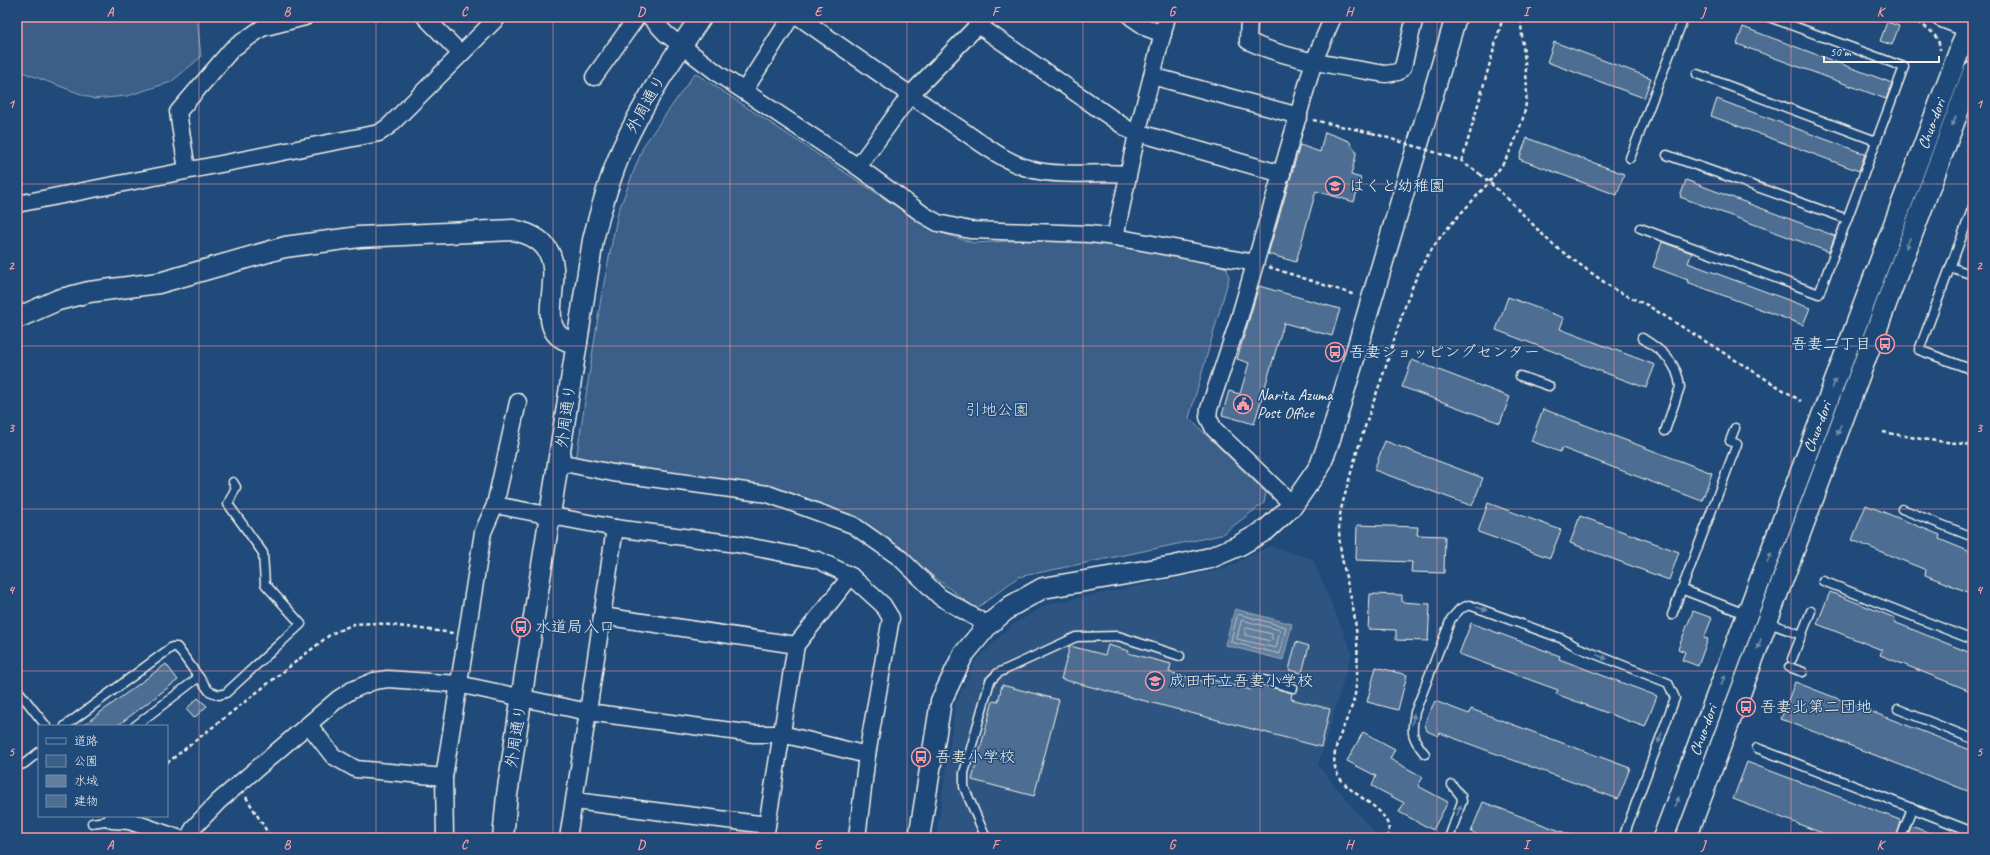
<svg xmlns="http://www.w3.org/2000/svg" width="1990" height="855" font-family="Caveat,'Klee One',sans-serif">
<rect width="100%" height="100%" fill="#1f4a7a"/>
<filter id="ink" filterUnits="userSpaceOnUse"><feTurbulence type="fractalNoise" baseFrequency=".025" numOctaves="2"/><feDisplacementMap in="SourceGraphic" scale="8" xChannelSelector="R" yChannelSelector="G"/><feConvolveMatrix kernelMatrix="1 2 1 2 8 2 1 2 1" color-interpolation-filters="sRGB"/></filter>
<g filter="url(#ink)">
<polygon fill="#2d5581" points="1270,546 1313,559 1352,653 1318,765 1377,836 1376,838 936,838 956,703 976,660 1012,625 1048,604 1224,569"/>
<g fill="#3a5f88" stroke="#97a8b8">
<polygon points="17,17 197,17 201,57 171,82 127,96 94,99 17,70"/>
<polygon points="695,73 932,230 974,243 1078,237 1146,245 1227,268 1229,278 1189,418 1266,493 1264,503 1221,535 1018,577 976,609 859,519 804,497 576,460 601,298 618,212 644,145"/>
</g>
<polygon fill="#627e9d" stroke="#9cacbb" points="1235,609 1292,624 1283,660 1225,645"/>
<g fill="none" stroke-linecap="round" stroke-linejoin="round">
<g stroke="#bac3ca" stroke-width="1">
<polygon points="1238,614 1286,627 1280,654 1231,642"/>
<polygon points="1242,620 1280,630 1276,648 1237,639"/>
<polygon points="1247,628 1272,634 1272,640 1270,641 1245,635 1245,629"/>
</g>
</g>
<g fill="#4d6e92" stroke="#f4f1e8">
<polygon points="1887,22 1899,26 1892,45 1880,41"/>
<polygon points="1743,27 1892,83 1886,99 1737,44"/>
<polygon points="1554,42 1651,78 1644,98 1547,62"/>
<polygon points="1717,99 1865,154 1859,171 1711,116"/>
<polygon points="1325,132 1349,141 1356,151 1356,155 1351,175 1361,178 1354,202 1316,191 1296,262 1268,254 1300,145 1320,152"/>
<polygon points="1527,138 1624,174 1617,195 1519,159"/>
<polygon points="1686,180 1835,236 1829,252 1680,197"/>
<polygon points="1662,242 1692,253 1688,263 1810,308 1803,325 1687,282 1688,280 1653,267"/>
<polygon points="1259,286 1340,309 1332,336 1284,323 1254,424 1222,415 1229,391 1240,394 1249,363 1237,359"/>
<polygon points="1508,297 1564,318 1560,329 1655,365 1646,388 1565,358 1565,356 1496,330"/>
<polygon points="1412,360 1510,397 1500,423 1402,387"/>
<polygon points="1543,409 1712,473 1702,501 1562,448 1560,452 1531,441"/>
<polygon points="1385,441 1483,478 1472,506 1374,470"/>
<polygon points="1488,503 1561,530 1550,558 1478,532"/>
<polygon points="1866,505 1940,535 1939,539 1973,553 1973,594 1925,575 1926,570 1852,540"/>
<polygon points="1580,516 1679,552 1669,580 1570,543"/>
<polygon points="1357,525 1418,527 1417,535 1445,536 1444,573 1411,572 1412,562 1356,560"/>
<polygon points="1830,592 1895,618 1894,622 1973,654 1973,692 1880,655 1882,650 1817,624"/>
<polygon points="1370,594 1402,595 1402,602 1430,604 1428,641 1396,640 1396,630 1368,629"/>
<polygon points="1693,611 1712,618 1704,638 1708,639 1698,666 1682,660 1685,652 1678,649"/>
<polygon points="1471,623 1560,656 1559,659 1657,696 1645,727 1556,694 1558,690 1459,654"/>
<polygon points="1296,642 1309,646 1302,673 1289,670"/>
<polygon points="1108,645 1129,651 1128,653 1171,664 1169,672 1212,684 1213,680 1251,690 1253,682 1292,693 1291,699 1330,709 1321,747 1061,679 1070,646 1105,655"/>
<polygon points="166,664 178,680 117,726 82,726"/>
<polygon points="1376,667 1407,675 1398,710 1367,702"/>
<polygon points="1795,682 1973,751 1973,793 1781,719"/>
<polygon points="1002,685 1059,700 1034,796 972,780 993,701 998,702"/>
<polygon points="198,698 207,706 194,718 186,709"/>
<polygon points="1435,701 1469,714 1471,709 1630,768 1618,799 1440,733 1438,736 1427,731 1425,724 1427,717"/>
<polygon points="1363,732 1395,749 1390,759 1423,777 1418,786 1448,802 1433,830 1399,812 1404,803 1372,786 1376,776 1347,761"/>
<polygon points="1747,762 1900,820 1901,822 1896,838 1835,838 1733,799"/>
<polygon points="1483,802 1576,837 1576,838 1486,838 1471,832"/>
<polygon points="1911,826 1941,837 1941,838 1907,838"/>
</g>
<g fill="none" stroke-linecap="round" stroke-linejoin="round">
<g stroke="#f4f1e8" stroke-width="11">
<g id="service">
<polyline points="1697,74 1876,141"/>
<polyline points="1667,155 1847,219"/>
<polyline points="1630,158 1684,17"/>
<polyline points="1973,207 1919,350 1973,370"/>
<polyline points="1640,228 1819,294 1904,67 1769,17"/>
<polyline points="1950,267 1973,275"/>
<path d="M1642 338C1661 350 1678 362 1680 387L1665 431"/>
<polyline points="1520,376 1549,386"/>
<polyline points="1902,509 1973,537"/>
<polyline points="1823,581 1973,640"/>
<polyline points="1681,589 1748,615"/>
<polyline points="1672,615 1737,444 1730,441 1735,428"/>
<polyline points="1766,622 1802,635"/>
<polyline points="1792,659 1811,611"/>
<polyline points="1789,667 1803,672"/>
<polyline points="1257,678 1293,688"/>
<polyline points="17,689 46,726"/>
<polyline points="1898,709 1973,739"/>
<polyline points="65,726 172,647 177,647 209,691 219,695 226,693 301,624 265,584 263,553 228,504 236,487 233,482"/>
<polyline points="135,726 199,677"/>
<polyline points="1757,748 1973,832"/>
<path d="M1425 754C1411 737 1411 733 1415 712L1451 619 1460 609 1469 605 1563 639 1577 647 1668 683 1675 698 1623 838"/>
<polyline points="17,766 24,764 39,752"/>
<polyline points="92,823 112,820 111,818"/>
<polyline points="986,838 964,787 964,773 990,681 998,673 1076,637 1118,636 1180,656"/>
<polyline points="1449,838 1462,801 1461,796 1452,785"/>
<polyline points="1901,838 1912,808"/>
</g>
</g>
<g stroke="#f4f1e8" stroke-width="19">
<g id="minor">
<polyline points="425,17 461,54"/>
<polyline points="650,17 666,34 720,75 858,167 924,215 938,223 970,230 1090,234 1115,237 1255,263"/>
<path d="M799 17C850 53 901 89 953 124 979 141 1007 165 1038 171 1067 177 1098 171 1128 174"/>
<polyline points="1131,17 1147,28 1163,34"/>
<path d="M1249 17 1248 41C1287 60 1344 67 1386 74L1398 72 1403 67 1415 17"/>
<polyline points="978,25 1129,130 1282,174"/>
<polyline points="1152,76 1299,116"/>
<polyline points="594,77 637,17"/>
<polyline points="744,91 791,17"/>
<polyline points="858,167 910,95 986,17"/>
<polyline points="187,170 178,112 232,49 262,28 305,17"/>
<polyline points="17,204 379,133 389,126 498,17"/>
<polyline points="1115,237 1137,134 1167,17"/>
<polyline points="559,462 613,473 768,494 853,525 900,558 940,597 988,625"/>
<polyline points="495,505 615,528 737,544 818,560 851,576 883,605 891,618 867,755 857,838"/>
<polyline points="1293,505 1214,429 1208,417 1209,409 1239,319 1314,61 1333,17"/>
<polyline points="602,616 796,645"/>
<polyline points="309,725 333,756 356,769 444,777"/>
<polyline points="575,801 767,825"/>
<polyline points="112,820 129,821 178,838"/>
<polyline points="188,838 195,826 219,801 338,699 352,690 374,681 388,679 458,684 588,712 754,734 782,734 867,755"/>
<polyline points="445,838 444,777 483,532 495,505 518,402"/>
<polyline points="568,838 588,712 615,528"/>
<polyline points="765,838 796,645 851,576"/>
</g>
</g>
<g stroke="#f4f1e8" stroke-width="23">
<g id="tertiary">
<polyline points="1942,17 1973,29"/>
<path d="M17 318 58 300 89 292 159 283 285 247 359 237 513 230C597 247 513 334 577 343"/>
<path d="M503 838 507 795 525 674 593 240C601 208 610 177 623 147 644 101 672 59 701 17"/>
<polyline points="919,838 941,701 963,655 988,625 1011,606 1043,588 1174,566 1210,558 1238,546 1266,530 1293,505 1320,466 1330,439 1456,17"/>
<path id="s1" d="M1663 838 1972 17"/>
<polyline points="1686,838 1973,72"/>
</g>
</g>
<g stroke="#f4f1e8" stroke-width="2.5" stroke-dasharray="4 3" stroke-linecap="butt">
<polyline points="956,17 962,21"/>
<path d="M1905 17C1919 22 1940 32 1940 50"/>
<polyline points="1313,120 1372,133"/>
<polyline points="1447,156 1462,161 1480,174"/>
<polyline points="1462,161 1503,17"/>
<polyline points="1507,198 1553,245 1615,290 1647,305 1801,401"/>
<polyline points="1269,267 1355,295"/>
<polyline points="1883,432 1921,439 1973,445"/>
<polyline points="167,763 331,634 354,624 375,623 453,633"/>
<polyline points="246,797 271,838"/>
<path d="M1388 838C1396 804 1342 798 1335 767 1330 745 1352 716 1355 694 1359 666 1358 635 1353 608 1347 578 1336 546 1340 515 1342 503 1346 492 1349 480 1359 442 1372 406 1385 369 1397 332 1408 288 1428 255 1447 224 1475 201 1497 172 1508 158 1516 140 1521 124 1534 89 1521 53 1521 17"/>
</g>
<use href="#service" stroke="#1f4a7a" stroke-width="8"/>
<use href="#minor" stroke="#1f4a7a" stroke-width="16"/>
<use href="#tertiary" stroke="#1f4a7a" stroke-width="20"/>
<g stroke="#f4f1e8" stroke-width="2.5" stroke-dasharray="4 3" stroke-linecap="butt">
<polyline points="1372,133 1447,156"/>
<polyline points="1480,174 1507,198"/>
</g>
</g>
<defs><path id="oneway-solid" d="M-6-.8H1V-3.2L6.5 0L1 3.2V.8H-6Z"/></defs>
<g fill="#748da6">
<use href="#oneway-solid" transform="translate(1954 121) rotate(111)"/>
<use href="#oneway-solid" transform="translate(1908 243) rotate(111)"/>
<use href="#oneway-solid" transform="translate(1834 384) rotate(-69)"/>
<use href="#oneway-solid" transform="translate(1839 430) rotate(111)"/>
<use href="#oneway-solid" transform="translate(1769 558) rotate(-69)"/>
<use href="#oneway-solid" transform="translate(1482 609) rotate(20)"/>
<use href="#oneway-solid" transform="translate(1759 644) rotate(111)"/>
<use href="#oneway-solid" transform="translate(1602 657) rotate(21)"/>
<use href="#oneway-solid" transform="translate(1723 680) rotate(-69)"/>
<use href="#oneway-solid" transform="translate(1413 719) rotate(-79)"/>
<use href="#oneway-solid" transform="translate(1660 738) rotate(111)"/>
<use href="#oneway-solid" transform="translate(1677 802) rotate(-69)"/>
<use href="#oneway-solid" transform="translate(1459 810) rotate(-70)"/>
</g>
</g>
<path fill="none" stroke="#ff9aa2" stroke-width="1" stroke-opacity="0.55" d="M199 17V838M376 17V838M553 17V838M730 17V838M907 17V838M1083 17V838M1260 17V838M1437 17V838M1614 17V838M1791 17V838M17 184H1973M17 346H1973M17 509H1973M17 671H1973"/>
<defs>
<g id="school-ring" transform="scale(1)"><circle r="9.5" fill="#1f4a7a" stroke="#ff9aa2" stroke-width="1.5"/><path d="M0-5L7-2L0 1L-7-2ZM-4 1L0 2.5L4 1V4Q0 6-4 4Z" fill="#ff9aa2"/></g>
<g id="bus-ring" transform="scale(1)"><circle r="9.5" fill="#1f4a7a" stroke="#ff9aa2" stroke-width="1.5"/><path d="M-5-6H5V4H4V6H2V4H-2V6H-4V4H-5ZM-3.5-4V0h7V-4ZM-3.5 1.2v1.5H-2V1.2ZM2 1.2v1.5H3.5V1.2Z" fill="#ff9aa2"/></g>
<g id="civic-ring" transform="scale(1)"><circle r="9.5" fill="#1f4a7a" stroke="#ff9aa2" stroke-width="1.5"/><path d="M-.6-6.5H3V-4.5H.6V-3L4-1V1h2V6H-6V1h2V-1L-.6-3ZM-1.2 2.5V6h2.4V2.5Z" fill="#ff9aa2"/></g>
</defs>
<g fill-rule="evenodd">
<use href="#school-ring" x="1335" y="186"/>
<use href="#bus-ring" x="1885" y="344"/>
<use href="#bus-ring" x="1335" y="352"/>
<use href="#civic-ring" x="1243" y="404"/>
<use href="#bus-ring" x="521" y="627"/>
<use href="#school-ring" x="1155" y="681"/>
<use href="#bus-ring" x="1746" y="707"/>
<use href="#bus-ring" x="921" y="757"/>
</g>
<g text-anchor="middle" dominant-baseline="central" stroke-width="3" stroke-linejoin="round" paint-order="stroke">
<g font-size="16" fill="#f4f1e8" stroke="#1f4a7a">
<text transform="translate(646 104) rotate(-61)">外周通り</text>
<text stroke="none"><textPath href="#s1" startOffset="763">Chuo-dori</textPath></text>
<text transform="translate(566 416) rotate(-82)">外周通り</text>
<text stroke="none"><textPath href="#s1" startOffset="439">Chuo-dori</textPath></text>
<text stroke="none"><textPath href="#s1" startOffset="115">Chuo-dori</textPath></text>
<text transform="translate(516 736) rotate(-81)">外周通り</text>
</g>
<g font-size="16" fill="#f4f1e8" stroke="#1f4a7a" text-anchor="start">
<text x="1349" y="186">はくと幼稚園</text>
<text x="1871" y="344" text-anchor="end">吾妻二丁目</text>
<text x="1349" y="352">吾妻ショッピングセンター</text>
<text x="1257" y="395">Narita Azuma<tspan x="1257" dy="18">Post Office</tspan></text>
<text x="535" y="627">水道局入口</text>
<text x="1169" y="681">成田市立吾妻小学校</text>
<text x="1760" y="707">吾妻北第二団地</text>
<text x="935" y="757">吾妻小学校</text>
</g>
<g font-size="16" fill="#e1e2de" stroke="#1f4a7a">
<text x="997" y="410">引地公園</text>
</g>
</g>
<rect width="1990" height="855" fill="none" stroke="#1f4a7a" stroke-width="44"/>
<rect x="38" y="725" width="130" height="92" fill="#1f4a7a" stroke="#748da6"/>
<rect x="46" y="738" width="20" height="6" fill="#1f4a7a" stroke="#748da6"/>
<text x="74" y="745" font-size="12" fill="#f4f1e8">道路</text>
<rect x="46" y="755" width="20" height="12" fill="#3a5f88" stroke="#748da6"/>
<text x="74" y="765" font-size="12" fill="#f4f1e8">公園</text>
<rect x="46" y="775" width="20" height="12" fill="#627e9d" stroke="#748da6"/>
<text x="74" y="785" font-size="12" fill="#f4f1e8">水域</text>
<rect x="46" y="795" width="20" height="12" fill="#4d6e92" stroke="#748da6"/>
<text x="74" y="805" font-size="12" fill="#f4f1e8">建物</text>
<path d="M1824 56v6h115v-6" fill="none" stroke="#f4f1e8" stroke-width="2"/>
<text x="1830" y="56" font-size="12" fill="#f4f1e8" stroke="#1f4a7a" stroke-width="3" paint-order="stroke">50 m</text>
<rect x="22" y="22" width="1946" height="811" fill="none" stroke="#ff9aa2" stroke-width="1.5"/>
<g font-size="13" text-anchor="middle" font-weight="bold" fill="#ff9aa2">
<text x="110" y="16">A</text>
<text x="287" y="16">B</text>
<text x="464" y="16">C</text>
<text x="641" y="16">D</text>
<text x="818" y="16">E</text>
<text x="995" y="16">F</text>
<text x="1172" y="16">G</text>
<text x="1349" y="16">H</text>
<text x="1526" y="16">I</text>
<text x="1703" y="16">J</text>
<text x="1880" y="16">K</text>
<text x="11" y="108">1</text>
<text x="1979" y="108">1</text>
<text x="11" y="270">2</text>
<text x="1979" y="270">2</text>
<text x="11" y="432">3</text>
<text x="1979" y="432">3</text>
<text x="11" y="594">4</text>
<text x="1979" y="594">4</text>
<text x="11" y="756">5</text>
<text x="1979" y="756">5</text>
<text x="110" y="849">A</text>
<text x="287" y="849">B</text>
<text x="464" y="849">C</text>
<text x="641" y="849">D</text>
<text x="818" y="849">E</text>
<text x="995" y="849">F</text>
<text x="1172" y="849">G</text>
<text x="1349" y="849">H</text>
<text x="1526" y="849">I</text>
<text x="1703" y="849">J</text>
<text x="1880" y="849">K</text>
</g>
</svg>
